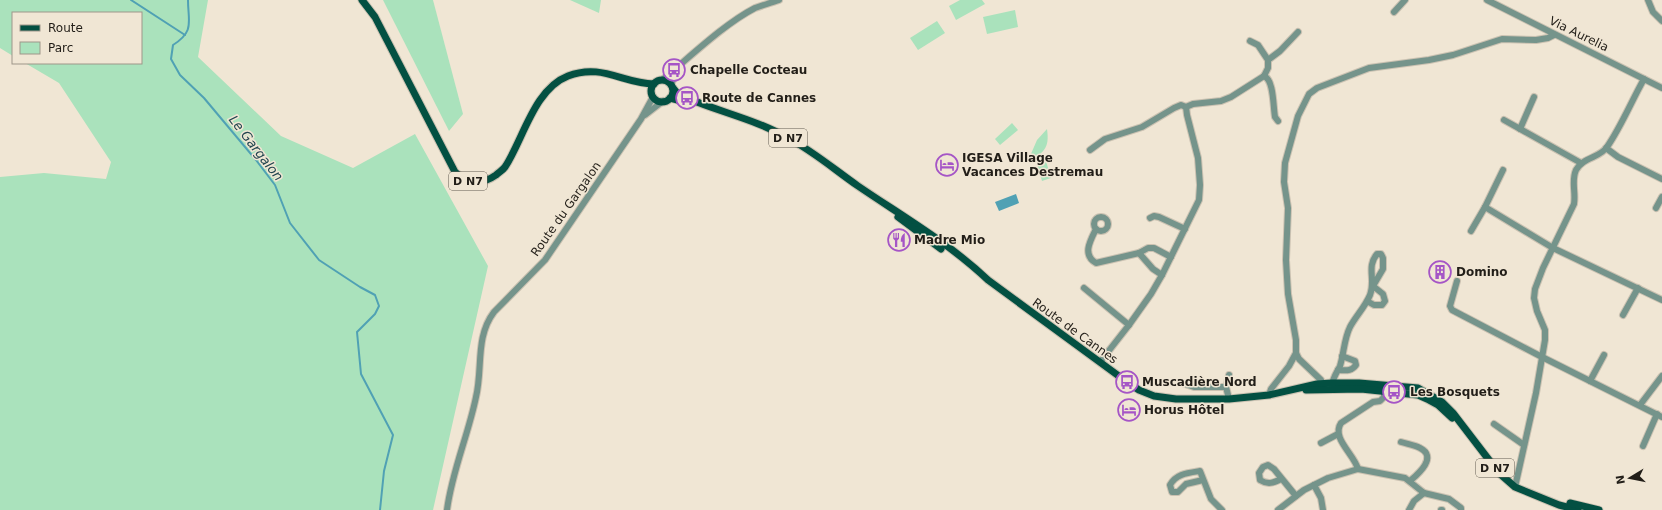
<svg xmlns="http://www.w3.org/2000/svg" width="1662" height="510" font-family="'DejaVu Sans',sans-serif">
<rect width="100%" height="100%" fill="#f0e6d4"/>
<g fill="#aae2bc">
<polygon points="0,0 208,0 198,57 281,136 353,168 415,134 488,266 433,510 0,510 0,177 44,173 106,179 111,162 59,83 25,63 141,63 141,13 13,13 13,56 0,48"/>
<polygon points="383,0 433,0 463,114 449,131"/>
<polygon points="570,0 601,0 599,13"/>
<polygon points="960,0 982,0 985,4 956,20 949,6"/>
<polygon points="1015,10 1018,27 987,34 983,17"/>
<polygon points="937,21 945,33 918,50 910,38"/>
<polygon points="1012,123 1018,130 1000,145 995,139"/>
<path d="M1047 129C1050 150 1043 152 1027 163L1037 140Z"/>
<polygon points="1046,161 1051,178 1042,181 1037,164"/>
</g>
<polygon fill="#50a1b4" points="1016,194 1019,203 999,211 995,202"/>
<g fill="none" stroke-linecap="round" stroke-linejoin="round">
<g stroke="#50a1b4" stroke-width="2">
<polyline points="131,0 185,35"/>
<path d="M188 0C188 22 195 31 173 45L171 59 180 75 204 98 256 160 275 185 290 223 319 260 360 287 375 295 379 306 375 314 357 332 361 374 393 435 384 471 380 510"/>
</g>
<g stroke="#cbc2b2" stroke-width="8">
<g id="minor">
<polyline points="1487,0 1662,88"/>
<polyline points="1648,0 1653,12 1662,21"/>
<polyline points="1394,12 1405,0"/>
<polyline points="1250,41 1258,45 1268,60"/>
<polyline points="1264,76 1268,68 1268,60 1280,51 1298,32"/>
<path d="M1264 76C1274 80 1273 106 1275 117L1278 121"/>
<path d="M662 80C690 57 724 24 755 8 763 5 771 3 779 0"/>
<polyline points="671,85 677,69"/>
<polyline points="645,115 663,101"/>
<polyline points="1504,120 1581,163"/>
<polyline points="1520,129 1534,97"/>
<polyline points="1606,148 1618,157 1662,179"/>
<polyline points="1090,150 1105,139 1142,127 1174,108 1181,105 1186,107 1193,104 1221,101 1231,97 1264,76"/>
<polyline points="1485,207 1553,248 1662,300"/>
<polyline points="1656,208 1662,197"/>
<circle cx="1101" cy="224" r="7"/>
<polyline points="1150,218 1154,216 1159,217 1185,229"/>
<path d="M1096 229C1090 241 1082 255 1096 263L1139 253 1148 248H1154L1171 257"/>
<polyline points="1471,231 1485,207 1503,170"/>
<polyline points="1139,253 1153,269 1162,275"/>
<polyline points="1457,281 1450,306 1452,310 1542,357 1662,417"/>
<polyline points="1084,288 1129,325"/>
<polyline points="1623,315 1638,288"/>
<polyline points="1100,362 1129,325 1151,294 1162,275 1199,200 1200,185 1198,158 1187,115 1186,107"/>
<path d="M1338 370C1345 370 1351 372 1356 365L1355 361 1342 356"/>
<polyline points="1229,375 1226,387 1229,399"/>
<polyline points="1590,381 1604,355"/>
<polyline points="1182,383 1194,387 1226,387"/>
<polyline points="1324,386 1321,380 1299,359 1296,353 1296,340 1288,294 1286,260 1288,208 1284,182 1285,163 1298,116 1309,94 1317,88 1369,68 1429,60 1453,55 1502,39 1536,40 1548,38 1554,35"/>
<path d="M1332 386C1332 379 1337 372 1340 366 1344 353 1344 339 1350 327 1356 316 1365 307 1370 295 1376 279 1366 267 1377 254H1381L1383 258V269L1373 286 1383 294 1385 301 1382 305H1374L1367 301"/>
<polyline points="1269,395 1271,389 1289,366 1296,353"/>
<polyline points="1640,405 1662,376"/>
<polyline points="1494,424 1524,445"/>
<path d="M1401 442C1407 444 1415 445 1420 448 1438 457 1418 474 1410 481"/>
<polyline points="1321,443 1338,434"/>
<polyline points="1643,446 1657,414"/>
<path d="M1358 469C1354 454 1331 438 1341 423L1373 402 1380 401 1384 397V391L1381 389"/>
<path d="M1281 479C1273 483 1268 485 1260 480L1259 473 1263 467 1268 465 1274 469 1296 496"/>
<path d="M1203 480 1186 484 1178 492H1172L1170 485C1176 474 1187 473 1200 471L1211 499 1222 510"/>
<polyline points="1314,485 1321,498 1323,510"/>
<path d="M1515 487 1536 393 1545 340V330L1537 311 1534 298 1535 289 1543 268 1574 204C1576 192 1571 181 1576 170 1583 157 1600 158 1607 147 1621 127 1632 100 1644 79"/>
<path d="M447 510C452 471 468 436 476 397 483 368 475 337 494 312L545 260 641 119 653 97"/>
<polyline points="1278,510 1304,490 1328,478 1358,469 1405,478 1424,493 1449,499 1461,508 1461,510"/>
<polyline points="1409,510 1414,501 1424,493"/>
<polyline points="1441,510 1442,510"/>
</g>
</g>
<g stroke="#cbc2b2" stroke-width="9">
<g id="major">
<path d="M362 0 375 17 455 172C467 184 482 185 496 175 499 172 503 170 505 167 523 140 534 89 568 76 601 63 622 83 654 84"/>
<circle cx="662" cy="91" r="11"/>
<path d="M673 88 677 93 687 98C720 112 757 120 788 138 813 151 835 170 858 186 902 216 949 243 988 280L1127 382 1139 390 1154 396 1176 399H1229L1269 395 1317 384 1332 383H1359L1418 388 1442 402 1453 413 1499 473 1515 487 1559 505 1578 510"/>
<polyline points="670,98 689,103"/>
<polyline points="898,217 941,249"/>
<polyline points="1306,390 1361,389 1418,395 1427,399 1438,405 1452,418"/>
<polyline points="1570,503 1599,510"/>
</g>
</g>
<use href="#minor" stroke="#75948b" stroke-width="6"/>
<use href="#major" stroke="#035042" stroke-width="7"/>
</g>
<defs>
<g id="bus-ring" transform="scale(1.15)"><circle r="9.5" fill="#f0e6d4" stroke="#a555c6" stroke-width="1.5"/><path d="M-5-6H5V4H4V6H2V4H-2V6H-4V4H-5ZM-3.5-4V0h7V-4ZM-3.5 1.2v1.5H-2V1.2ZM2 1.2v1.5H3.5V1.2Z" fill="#a555c6"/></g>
<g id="hotel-ring" transform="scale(1.15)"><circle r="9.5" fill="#f0e6d4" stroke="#a555c6" stroke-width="1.5"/><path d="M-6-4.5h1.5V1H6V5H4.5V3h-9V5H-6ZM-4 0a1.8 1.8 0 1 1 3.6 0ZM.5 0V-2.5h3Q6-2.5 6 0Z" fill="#a555c6"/></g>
<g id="restaurant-ring" transform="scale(1.15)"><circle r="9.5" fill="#f0e6d4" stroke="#a555c6" stroke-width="1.5"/><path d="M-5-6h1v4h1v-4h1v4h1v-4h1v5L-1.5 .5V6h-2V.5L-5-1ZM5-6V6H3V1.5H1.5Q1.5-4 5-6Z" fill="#a555c6"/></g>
<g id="building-ring" transform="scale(1.15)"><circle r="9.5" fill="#f0e6d4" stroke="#a555c6" stroke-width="1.5"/><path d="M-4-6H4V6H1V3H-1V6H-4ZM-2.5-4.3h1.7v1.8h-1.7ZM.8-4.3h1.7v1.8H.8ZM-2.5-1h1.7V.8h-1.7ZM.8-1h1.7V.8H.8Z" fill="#a555c6"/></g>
</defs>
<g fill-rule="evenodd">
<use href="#bus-ring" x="674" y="70"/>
<use href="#bus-ring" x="687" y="98"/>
<use href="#hotel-ring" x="947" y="165"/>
<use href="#restaurant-ring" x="899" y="240"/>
<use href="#building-ring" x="1440" y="272"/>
<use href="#bus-ring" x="1127" y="382"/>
<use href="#bus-ring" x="1394" y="392"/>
<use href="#hotel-ring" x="1129" y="410"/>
</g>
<g text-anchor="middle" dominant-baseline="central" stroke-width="3" stroke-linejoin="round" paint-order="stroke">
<g fill="#f0e6d4" stroke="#605a50" stroke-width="1">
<rect x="769" y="129" width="38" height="18" rx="3"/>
<rect x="449" y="172" width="38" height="18" rx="3"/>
<rect x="1476" y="459" width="38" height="18" rx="3"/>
</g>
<g font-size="11" font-weight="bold" fill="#221e18">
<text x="788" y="138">D N7</text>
<text x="468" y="181">D N7</text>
<text x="1495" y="468">D N7</text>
</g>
<g font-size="12" fill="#221e18" stroke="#f0e6d4">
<text transform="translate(1579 34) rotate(26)">Via Aurelia</text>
<text transform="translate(566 209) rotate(-55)">Route du Gargalon</text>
<text transform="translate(1075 331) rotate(36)">Route de Cannes</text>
</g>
<g font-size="12" font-weight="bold" fill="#221e18" stroke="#f0e6d4" text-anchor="start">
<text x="690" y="70">Chapelle Cocteau</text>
<text x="702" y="98">Route de Cannes</text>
<text x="962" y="158">IGESA Village<tspan x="962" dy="14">Vacances Destremau</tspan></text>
<text x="914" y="240">Madre Mio</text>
<text x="1456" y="272">Domino</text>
<text x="1142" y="382">Muscadière Nord</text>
<text x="1410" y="392">Les Bosquets</text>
<text x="1144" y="410">Horus Hôtel</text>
</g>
<g font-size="13" font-style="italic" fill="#21464f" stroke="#f0e6d4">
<text transform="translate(256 148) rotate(52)">Le Gargalon</text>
</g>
</g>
<rect x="12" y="12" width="130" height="52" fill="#f0e6d4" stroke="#9e9689"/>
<rect x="20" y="25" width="20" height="6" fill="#035042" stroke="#9e9689"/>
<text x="48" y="32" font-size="12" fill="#221e18">Route</text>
<rect x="20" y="42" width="20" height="12" fill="#aae2bc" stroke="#9e9689"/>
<text x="48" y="52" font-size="12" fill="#221e18">Parc</text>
<g transform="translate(1630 478) rotate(260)" stroke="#f0e6d4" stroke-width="3" paint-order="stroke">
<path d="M0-3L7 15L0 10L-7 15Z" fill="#221e18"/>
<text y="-6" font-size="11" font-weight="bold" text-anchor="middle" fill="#221e18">N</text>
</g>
</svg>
